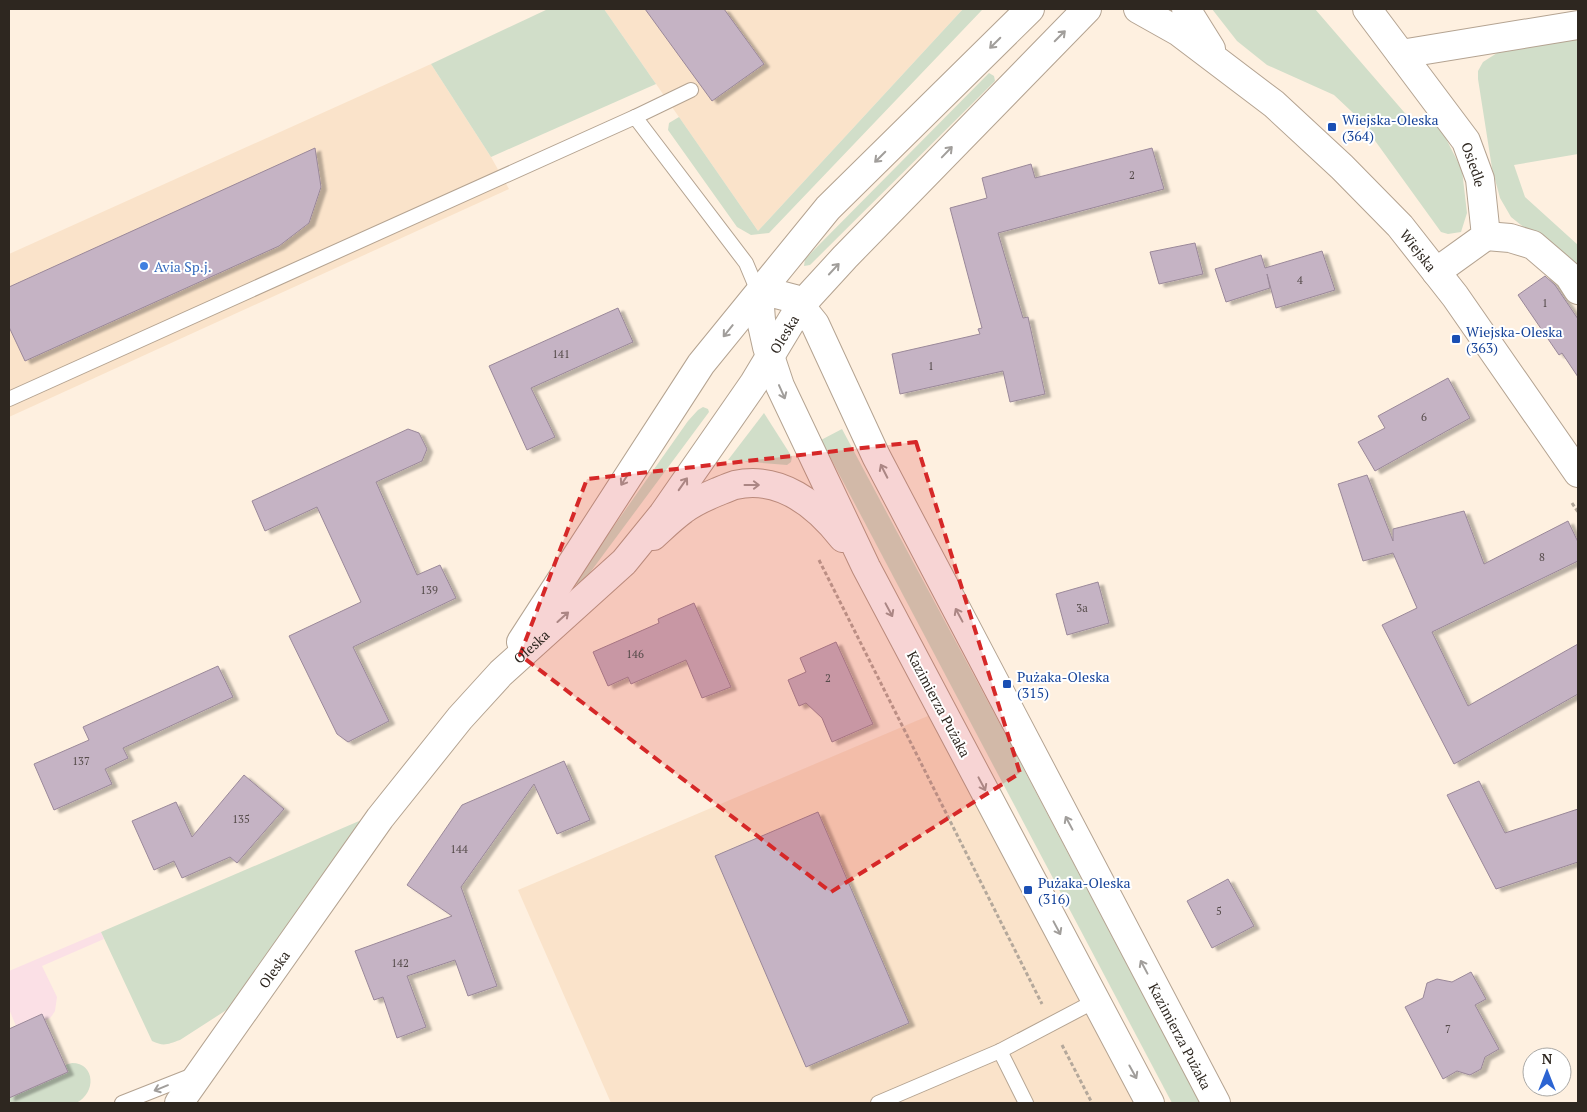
<svg xmlns="http://www.w3.org/2000/svg" width="1587" height="1112" font-family="'PT Serif',serif">
<defs>
<filter id="shadow"><feDropShadow dx="5.5" dy="3" stdDeviation="1" flood-color="#0004"/></filter>
</defs>
<rect width="100%" height="100%" fill="#fef0e0"/>
<g fill="#fae3ca">
<polygon points="604,9 963,9 758,231"/>
<polygon points="431,64 491,157 509,189 9,417 9,254"/>
<polygon points="942,710 1150,1103 611,1103 518,890"/>
</g>
<polygon fill="#fbe0e6" points="101,932 104,939 42,966 57,997 55,1011 51,1017 45,1021 42,1014 16,1026 9,1009 9,971"/>
<g fill="#d1dec9">
<polygon points="548,9 604,9 656,84 491,157 431,64"/>
<polygon points="963,9 982,10 769,233 751,235 737,227 668,130 669,123 679,117 758,231"/>
<polygon points="1212,9 1315,9 1410,119 1434,115 1462,170 1467,213 1461,232 1448,234 1441,232 1368,131 1367,126 1334,95 1267,65 1237,41"/>
<polygon points="1578,39 1578,154 1514,165 1525,197 1578,245 1578,266 1547,246 1511,217 1500,198 1492,168 1478,79 1478,71 1483,62 1497,53"/>
<polygon points="989,73 994,76 995,81 810,265 804,266 805,259 809,255"/>
<polygon points="703,407 708,409 709,412 586,578 578,585 574,582 578,577 688,421 698,410"/>
<polygon points="764,413 792,457 791,462 787,465 728,460"/>
<polygon points="842,429 994,713 1200,1103 1172,1103 821,440"/>
<path d="M387 809 259 989 180 1040C168 1044 164 1047 152 1041L101 932Z"/>
<path d="M72 1063C95 1063 97 1093 76 1103H9V1098L68 1072 65 1065Z"/>
</g>
<g fill="#c5b3c4" stroke="#9a8899" filter="url(#shadow)">
<polygon points="645,9 724,9 764,64 712,101"/>
<polygon points="315,148 321,187 309,223 279,246 25,361 9,327 9,287"/>
<polygon points="1152,148 1164,189 998,233 1023,318 1028,317 1045,394 1010,402 1003,371 900,394 892,354 980,334 978,329 982,328 950,208 987,198 982,178 1031,164 1035,178"/>
<polygon points="1195,243 1203,274 1159,284 1150,252"/>
<polygon points="1322,251 1335,290 1276,308 1267,274 1270,288 1226,302 1215,269 1261,255 1265,268"/>
<polygon points="1545,276 1555,285 1578,319 1578,377 1562,353 1559,355 1518,295"/>
<polygon points="618,308 633,342 531,388 555,437 527,450 489,366"/>
<polygon points="1448,378 1470,418 1375,471 1358,442 1385,428 1378,416"/>
<polygon points="408,429 419,433 427,449 422,461 376,482 417,575 440,565 456,598 353,647 389,721 348,742 337,734 289,636 361,602 317,507 265,531 252,501"/>
<polygon points="1367,475 1393,541 1393,529 1464,511 1484,564 1568,521 1578,542 1578,561 1432,632 1468,706 1578,644 1578,694 1454,764 1382,625 1417,608 1393,553 1363,561 1338,484"/>
<polygon points="1098,582 1109,623 1067,635 1056,594"/>
<polygon points="694,603 731,687 702,698 686,660 631,684 628,677 608,686 593,652 659,623 658,619"/>
<polygon points="836,642 873,724 832,742 822,718 806,703 799,706 788,680 806,672 800,658"/>
<polygon points="218,666 233,697 123,748 128,758 105,769 112,784 54,810 34,764 89,740 83,727"/>
<polygon points="564,761 590,820 557,834 534,784 461,887 497,986 468,996 455,960 407,976 426,1027 397,1038 383,997 374,1000 355,951 452,916 407,885 462,805"/>
<polygon points="244,775 284,809 237,863 230,857 182,878 174,861 154,870 132,821 176,802 192,837"/>
<polygon points="1479,781 1505,833 1578,809 1578,862 1496,889 1447,795"/>
<polygon points="818,812 909,1023 806,1067 715,856"/>
<polygon points="1228,879 1254,926 1212,948 1187,901"/>
<polygon points="1471,972 1486,999 1475,1005 1499,1049 1485,1057 1481,1069 1470,1075 1457,1071 1443,1079 1405,1007 1423,998 1427,983 1437,979 1452,982"/>
<polygon points="42,1014 68,1072 9,1098 9,1029"/>
</g>
<g fill="none" stroke-linecap="round" stroke-linejoin="round">
<g stroke="#b4a391" stroke-width="16">
<g id="service">
<polyline points="635,117 691,90"/>
<polyline points="9,399 635,117 746,263 759,294"/>
<polyline points="1000,1051 1026,1103"/>
<polyline points="122,1103 193,1075"/>
<polyline points="878,1103 1000,1051 1095,1001"/>
</g>
</g>
<g stroke="#b4a391" stroke-width="30">
<g id="minor">
<path id="s1" d="M1367 9 1466 141 1480 179 1486 236 1436 272"/>
<polyline points="1401,54 1578,25"/>
<polyline points="1486,236 1510,238 1533,245 1569,276 1578,290"/>
</g>
</g>
<g stroke="#b4a391" stroke-width="30">
<g id="tertiary">
<path id="s2" d="M1138 9 1179 32 1274 104 1342 167 1400 226 1455 296 1578 473"/>
<polyline points="1186,9 1211,49"/>
<path d="M653 536C663 527 672 518 683 510 692 503 705 497 717 492 722 490 729 487 735 485 780 475 817 505 843 538"/>
<path id="s3" d="M1150 1103 866 567 780 386 767 347 761 320 759 294H776L795 299 815 324 876 456 1216 1103"/>
</g>
</g>
<g stroke="#b4a391" stroke-width="30">
<g id="secondary">
<polyline points="521,642 701,364 828,208 1030,9"/>
<path id="s4" d="M179 1103 380 818 460 718 501 673 624 562 663 514 754 383 801 305 845 257 1087 9"/>
</g>
</g>
<g stroke="#b4a89b" stroke-width="3" stroke-dasharray="4 2.5" stroke-linecap="butt">
<polyline points="1572,503 1578,512"/>
<polyline points="819,560 1042,1004"/>
<polyline points="1062,1045 1092,1103"/>
</g>
<use href="#service" stroke="#fff" stroke-width="14"/>
<use href="#minor" stroke="#fff" stroke-width="28"/>
<use href="#tertiary" stroke="#fff" stroke-width="28"/>
<use href="#secondary" stroke="#fff" stroke-width="28"/>
</g>
<defs><path id="oneway-shaft" d="M-6 0H5M1.5-3L5.5 0L1.5 3" fill="none" stroke-width="1.6" stroke-linecap="round" stroke-linejoin="round" transform="scale(1.25)"/></defs>
<g stroke="#a19e9b">
<use href="#oneway-shaft" transform="translate(1060 36) rotate(-45)"/>
<use href="#oneway-shaft" transform="translate(995 43) rotate(135)"/>
<use href="#oneway-shaft" transform="translate(947 152) rotate(-46)"/>
<use href="#oneway-shaft" transform="translate(880 157) rotate(135)"/>
<use href="#oneway-shaft" transform="translate(834 269) rotate(-47)"/>
<use href="#oneway-shaft" transform="translate(728 331) rotate(129)"/>
<use href="#oneway-shaft" transform="translate(782 392) rotate(66)"/>
<use href="#oneway-shaft" transform="translate(884 471) rotate(-117)"/>
<use href="#oneway-shaft" transform="translate(625 479) rotate(123)"/>
<use href="#oneway-shaft" transform="translate(683 484) rotate(-55)"/>
<use href="#oneway-shaft" transform="translate(752 485)"/>
<use href="#oneway-shaft" transform="translate(889 610) rotate(62)"/>
<use href="#oneway-shaft" transform="translate(959 615) rotate(-118)"/>
<use href="#oneway-shaft" transform="translate(563 617) rotate(-42)"/>
<use href="#oneway-shaft" transform="translate(982 784) rotate(62)"/>
<use href="#oneway-shaft" transform="translate(1069 823) rotate(-118)"/>
<use href="#oneway-shaft" transform="translate(1057 928) rotate(62)"/>
<use href="#oneway-shaft" transform="translate(1144 967) rotate(-118)"/>
<use href="#oneway-shaft" transform="translate(1133 1072) rotate(61)"/>
<use href="#oneway-shaft" transform="translate(161 1088) rotate(158)"/>
</g>
<path fill="#d62828" fill-opacity="0.2" stroke="#d62828" stroke-width="4" stroke-dasharray="10 6" stroke-linejoin="round" d="M916 442 1020 773 831 892 520 655 587 479Z"/>
<g fill="#1a4fb4" stroke="#fff" stroke-width="2">
<rect x="1327" y="122" width="10" height="10" rx="2.5"/>
<rect x="1451" y="334" width="10" height="10" rx="2.5"/>
<rect x="1002" y="679" width="10" height="10" rx="2.5"/>
<rect x="1023" y="885" width="10" height="10" rx="2.5"/>
</g>
<circle fill="#3f7fe0" stroke="#fff" stroke-width="2" cx="144" cy="266" r="5"/>
<g text-anchor="middle" dominant-baseline="central" stroke-width="4" stroke-linejoin="round" paint-order="stroke">
<g font-size="11" fill="#544a49">
<text x="1132" y="175">2</text>
<text x="1300" y="280">4</text>
<text x="1545" y="303">1</text>
<text x="561" y="354">141</text>
<text x="931" y="366">1</text>
<text x="1424" y="417">6</text>
<text x="1542" y="557">8</text>
<text x="429" y="590">139</text>
<text x="1082" y="608">3a</text>
<text x="635" y="654">146</text>
<text x="828" y="678">2</text>
<text x="81" y="761">137</text>
<text x="241" y="819">135</text>
<text x="459" y="849">144</text>
<text x="1219" y="911">5</text>
<text x="400" y="963">142</text>
<text x="1448" y="1029">7</text>
</g>
<g font-size="14" fill="#164399" stroke="#fff" text-anchor="start">
<text x="1342" y="119">Wiejska-Oleska<tspan x="1342" dy="16">(364)</tspan></text>
<text x="1466" y="331">Wiejska-Oleska<tspan x="1466" dy="16">(363)</tspan></text>
<text x="1017" y="676">Pużaka-Oleska<tspan x="1017" dy="16">(315)</tspan></text>
<text x="1038" y="882">Pużaka-Oleska<tspan x="1038" dy="16">(316)</tspan></text>
</g>
<g font-size="14" fill="#2e2720" stroke="#fff">
<text stroke="none"><textPath href="#s1" startOffset="190">Osiedle</textPath></text>
<text stroke="none"><textPath href="#s2" startOffset="372">Wiejska</textPath></text>
<text stroke="none"><textPath href="#s4" startOffset="982">Oleska</textPath></text>
<text stroke="none"><textPath href="#s4" startOffset="578">Oleska</textPath></text>
<text transform="translate(939 704) rotate(62)">Kazimierza Pużaka</text>
<text stroke="none"><textPath href="#s4" startOffset="164">Oleska</textPath></text>
<text stroke="none"><textPath href="#s3" startOffset="1771">Kazimierza Pużaka</textPath></text>
</g>
<g font-size="14" fill="#366cbe" stroke="#fff" text-anchor="start">
<text x="154" y="266">Avia Sp.j.</text>
</g>
</g>
<rect width="1587" height="1112" fill="none" stroke="#2e2720" stroke-width="20"/>
<g transform="translate(1547 1072)"><circle r="24" fill="#ffffff" stroke="#aba9a6"/>
<path d="M0-4L9 19L0 12L-9 19Z" fill="#2c64d2"/>
<text y="-8" font-size="14" font-weight="bold" text-anchor="middle" fill="#2e2720">N</text>
</g>
</svg>
